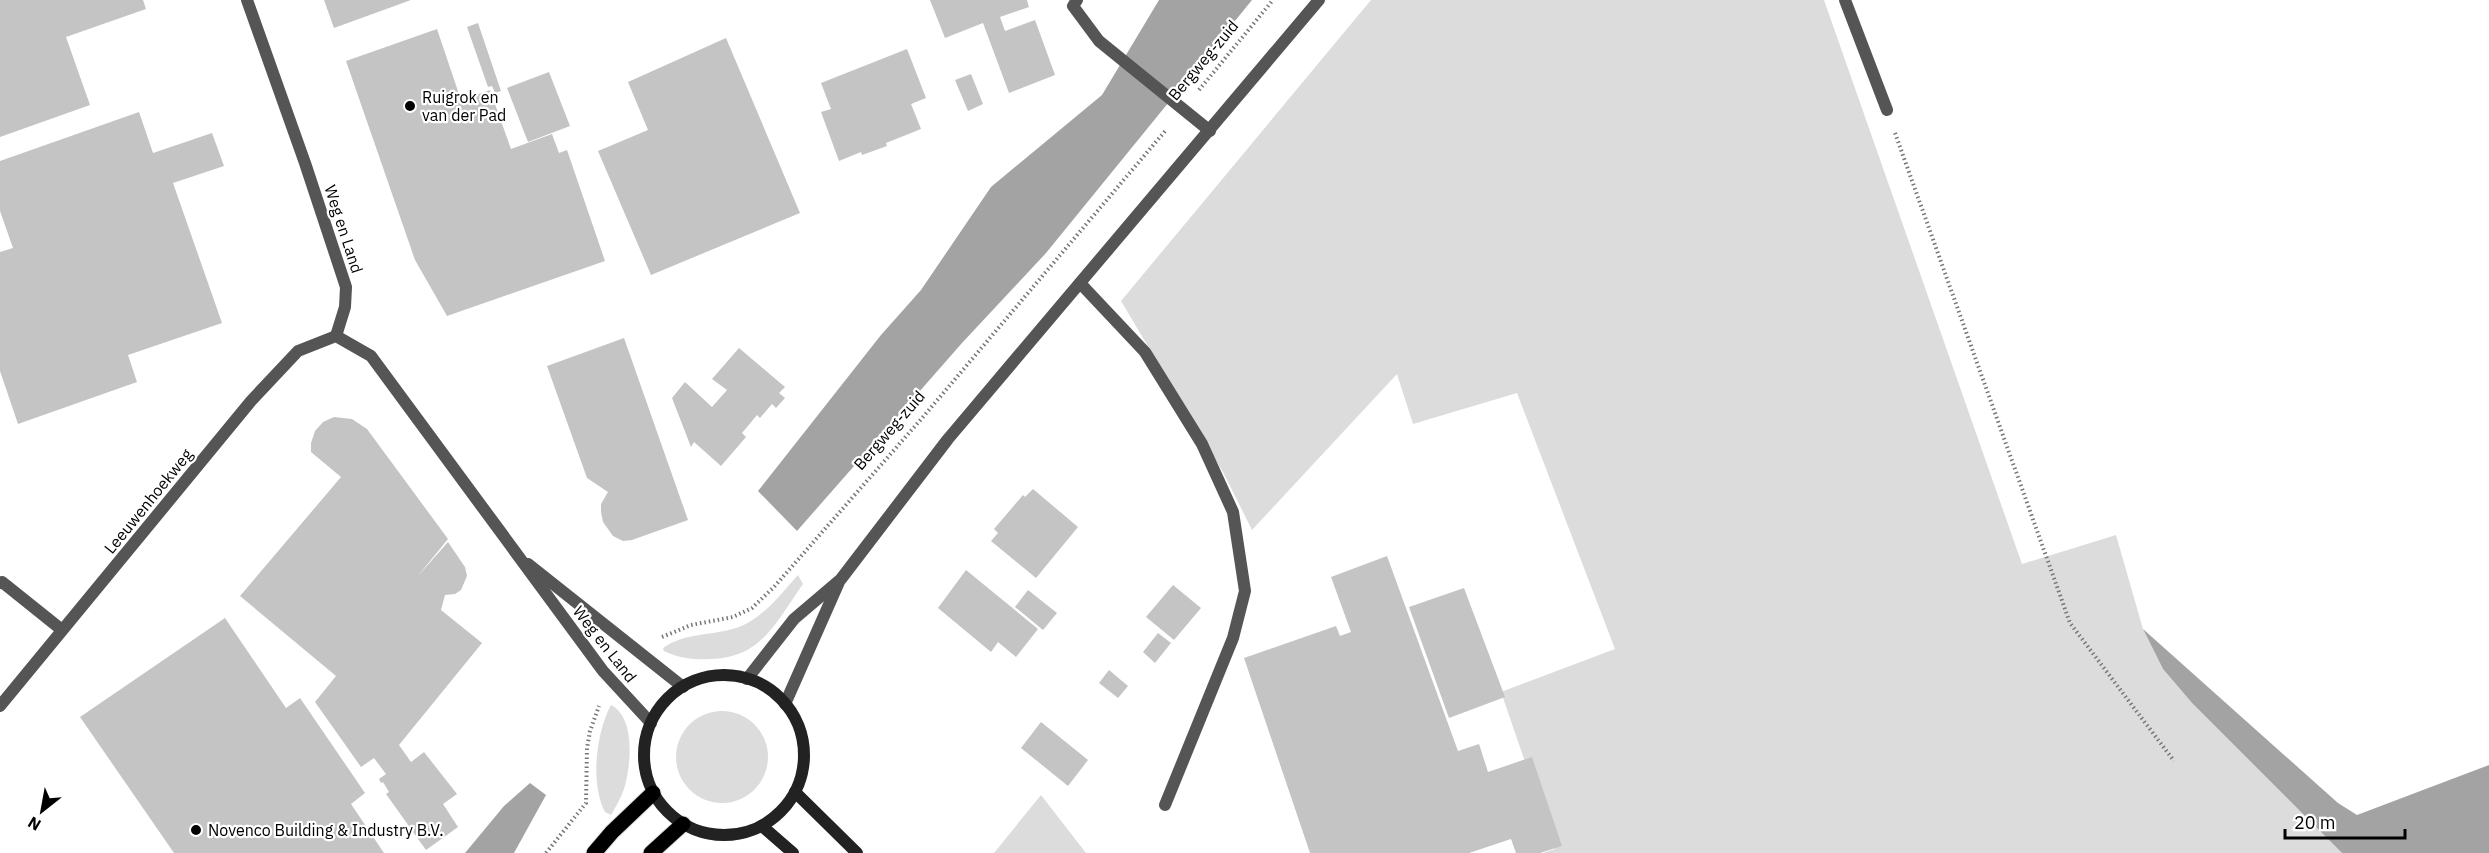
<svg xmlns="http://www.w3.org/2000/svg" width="2489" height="853" font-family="'IBM Plex Sans',sans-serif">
<rect width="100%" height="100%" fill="#fff"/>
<g fill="#dcdcdc">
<polygon points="1371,0 1824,0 2022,564 2116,535 2143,629 2163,669 2192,703 2342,853 1543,853 1555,849 1501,692 1615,649 1517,393 1413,424 1397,374 1252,530 1224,474 1121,301"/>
<path d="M798 575 803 584C776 622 762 658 710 659 694 660 678 658 664 651L663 648C685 632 714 636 739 627 763 618 781 594 798 575Z"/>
<path d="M611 705C636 718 631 766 624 789 621 798 616 806 611 815L605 812C590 783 596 733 611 705Z"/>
<circle cx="722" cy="757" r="46"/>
<polygon points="1041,795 1086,853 994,853"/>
</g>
<g fill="#a3a3a3">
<polygon points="1159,0 1252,0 1046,253 962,343 797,531 758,491 881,335 921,290 991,187 1102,95"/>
<polygon points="2143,629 2338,803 2357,815 2489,765 2489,853 2342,853 2192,703 2163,669"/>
<polygon points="530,783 546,795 514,853 465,853 504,806"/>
</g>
<g fill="#c4c4c4">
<polygon points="0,0 143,0 146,9 66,37 90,105 0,137"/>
<polygon points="324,0 411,0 334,28"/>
<polygon points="930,0 1027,0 1029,7 1000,17 1005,31 1035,20 1055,75 1009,93 983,23 945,38"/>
<polygon points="478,23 501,91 495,93 492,86 488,87 467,27"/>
<polygon points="437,29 461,100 490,90 511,149 552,134 559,153 567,150 605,261 447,316 415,260 346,61"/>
<polygon points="726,38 800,213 651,275 598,151 648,130 628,82"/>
<polygon points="907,49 926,98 911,104 921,129 886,143 887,146 862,155 861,152 839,161 821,112 831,109 821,83"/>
<polygon points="549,72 570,126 528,142 507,88"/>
<polygon points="971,74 983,104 968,111 955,80"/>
<polygon points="139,112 153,153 212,133 224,166 173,183 222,323 128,355 137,382 18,424 0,371 0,252 13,248 0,211 0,161"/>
<polygon points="624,338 688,520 632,540 623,541 613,536 603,522 601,512 601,504 608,492 587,478 547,366"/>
<polygon points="739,348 785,387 779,393 785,398 776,408 772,404 760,418 757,415 742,433 746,437 721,466 694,442 691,447 672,398 685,382 712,407 727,390 712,379"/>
<polygon points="334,417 352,419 367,429 448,539 417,577 448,542 465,567 467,576 461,590 455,594 445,595 441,610 482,643 399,745 411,762 424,752 457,794 443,804 458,827 426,850 386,794 389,792 383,782 381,783 379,779 386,774 374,758 361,767 315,702 336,676 240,596 341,477 311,452 311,443 315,431 323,422"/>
<polygon points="1033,489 1078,527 1036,578 991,541 998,533 994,529 1023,495 1025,497"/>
<polygon points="1387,556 1458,751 1479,744 1488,772 1532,757 1562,846 1540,853 1516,853 1511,839 1469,853 1310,853 1244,658 1336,626 1340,636 1351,632 1331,577"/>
<polygon points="966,570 1038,629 1016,657 998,642 991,652 938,608"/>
<polygon points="1173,585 1201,608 1174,640 1146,617"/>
<polygon points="1464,588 1505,697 1449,718 1409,607"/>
<polygon points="1028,590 1057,613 1043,630 1015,607"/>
<polygon points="225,618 286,708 300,698 365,793 351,804 384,853 174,853 80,717"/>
<polygon points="1158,633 1171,643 1155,663 1143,652"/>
<polygon points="1109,670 1128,686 1118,698 1099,683"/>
<polygon points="1041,722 1088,760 1068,786 1021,748"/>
</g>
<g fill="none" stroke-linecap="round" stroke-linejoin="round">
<g stroke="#dbdbdb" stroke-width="17">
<g id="primary">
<polyline points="594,853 612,832 653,793"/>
<polyline points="651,853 683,824"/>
</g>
</g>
<g stroke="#777" stroke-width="4" stroke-dasharray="1.5 3" stroke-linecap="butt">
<polyline points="1199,90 1273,0"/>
<polyline points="1895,133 2070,623 2174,761"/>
<polyline points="662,637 691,625 733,617 752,608 774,587 923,417 1166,130"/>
<polyline points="546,853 586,803 587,748 590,731 599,706"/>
</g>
<g stroke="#555" stroke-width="12">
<polyline points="1077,0 1073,6 1099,41 1210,131"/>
<polyline points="1845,0 1887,110"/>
<polyline points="1080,283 1145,352 1202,444 1233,512 1245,591 1233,638 1165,805"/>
<polyline points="0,583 2,582 62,630"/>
</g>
<polyline stroke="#555" stroke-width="12" points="247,0 305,163 346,287 345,307 336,336"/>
<g stroke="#555" stroke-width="12">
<polyline points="528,564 683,687"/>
<polyline points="747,679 794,619 841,579 948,439 1319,0"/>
<polyline points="785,704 839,582"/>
<polyline points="0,706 251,401 298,351 336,336 371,356 603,671 651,723"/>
</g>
<g stroke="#222" stroke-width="12">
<circle cx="724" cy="755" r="80"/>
<polyline points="795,792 857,853"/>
<polyline points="762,826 793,853"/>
</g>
<use href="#primary" stroke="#000" stroke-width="15"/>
</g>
<g fill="#000" stroke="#fff" stroke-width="2">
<circle cx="410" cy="106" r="6"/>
<circle cx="196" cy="830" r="6"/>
</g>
<g text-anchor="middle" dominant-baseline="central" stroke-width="4.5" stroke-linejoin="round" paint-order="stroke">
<g font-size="16" fill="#000" stroke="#fff">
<text transform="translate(1203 60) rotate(-50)">Bergweg-zuid</text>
<text transform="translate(344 229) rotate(72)">Weg en Land</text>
<text transform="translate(889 430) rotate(-49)">Bergweg-zuid</text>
<text transform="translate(148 501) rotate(-51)">Leeuwenhoekweg</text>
<text transform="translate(605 644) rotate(52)">Weg en Land</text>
</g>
<g font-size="16" fill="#000" stroke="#fff" text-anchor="start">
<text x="422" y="97">Ruigrok en<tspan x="422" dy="18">van der Pad</tspan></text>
<text x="208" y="830">Novenco Building &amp; Industry B.V.</text>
</g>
</g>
<g transform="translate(42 811) rotate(211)" stroke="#ffffff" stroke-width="4.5" paint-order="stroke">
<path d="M0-4.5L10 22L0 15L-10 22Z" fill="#000000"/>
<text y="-9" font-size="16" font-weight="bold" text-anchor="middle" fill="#000000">N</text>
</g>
<path d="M2285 829v9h120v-9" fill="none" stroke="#000000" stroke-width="3"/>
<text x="2294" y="829" font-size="18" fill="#000000" stroke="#ffffff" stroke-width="4.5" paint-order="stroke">20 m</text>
</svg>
